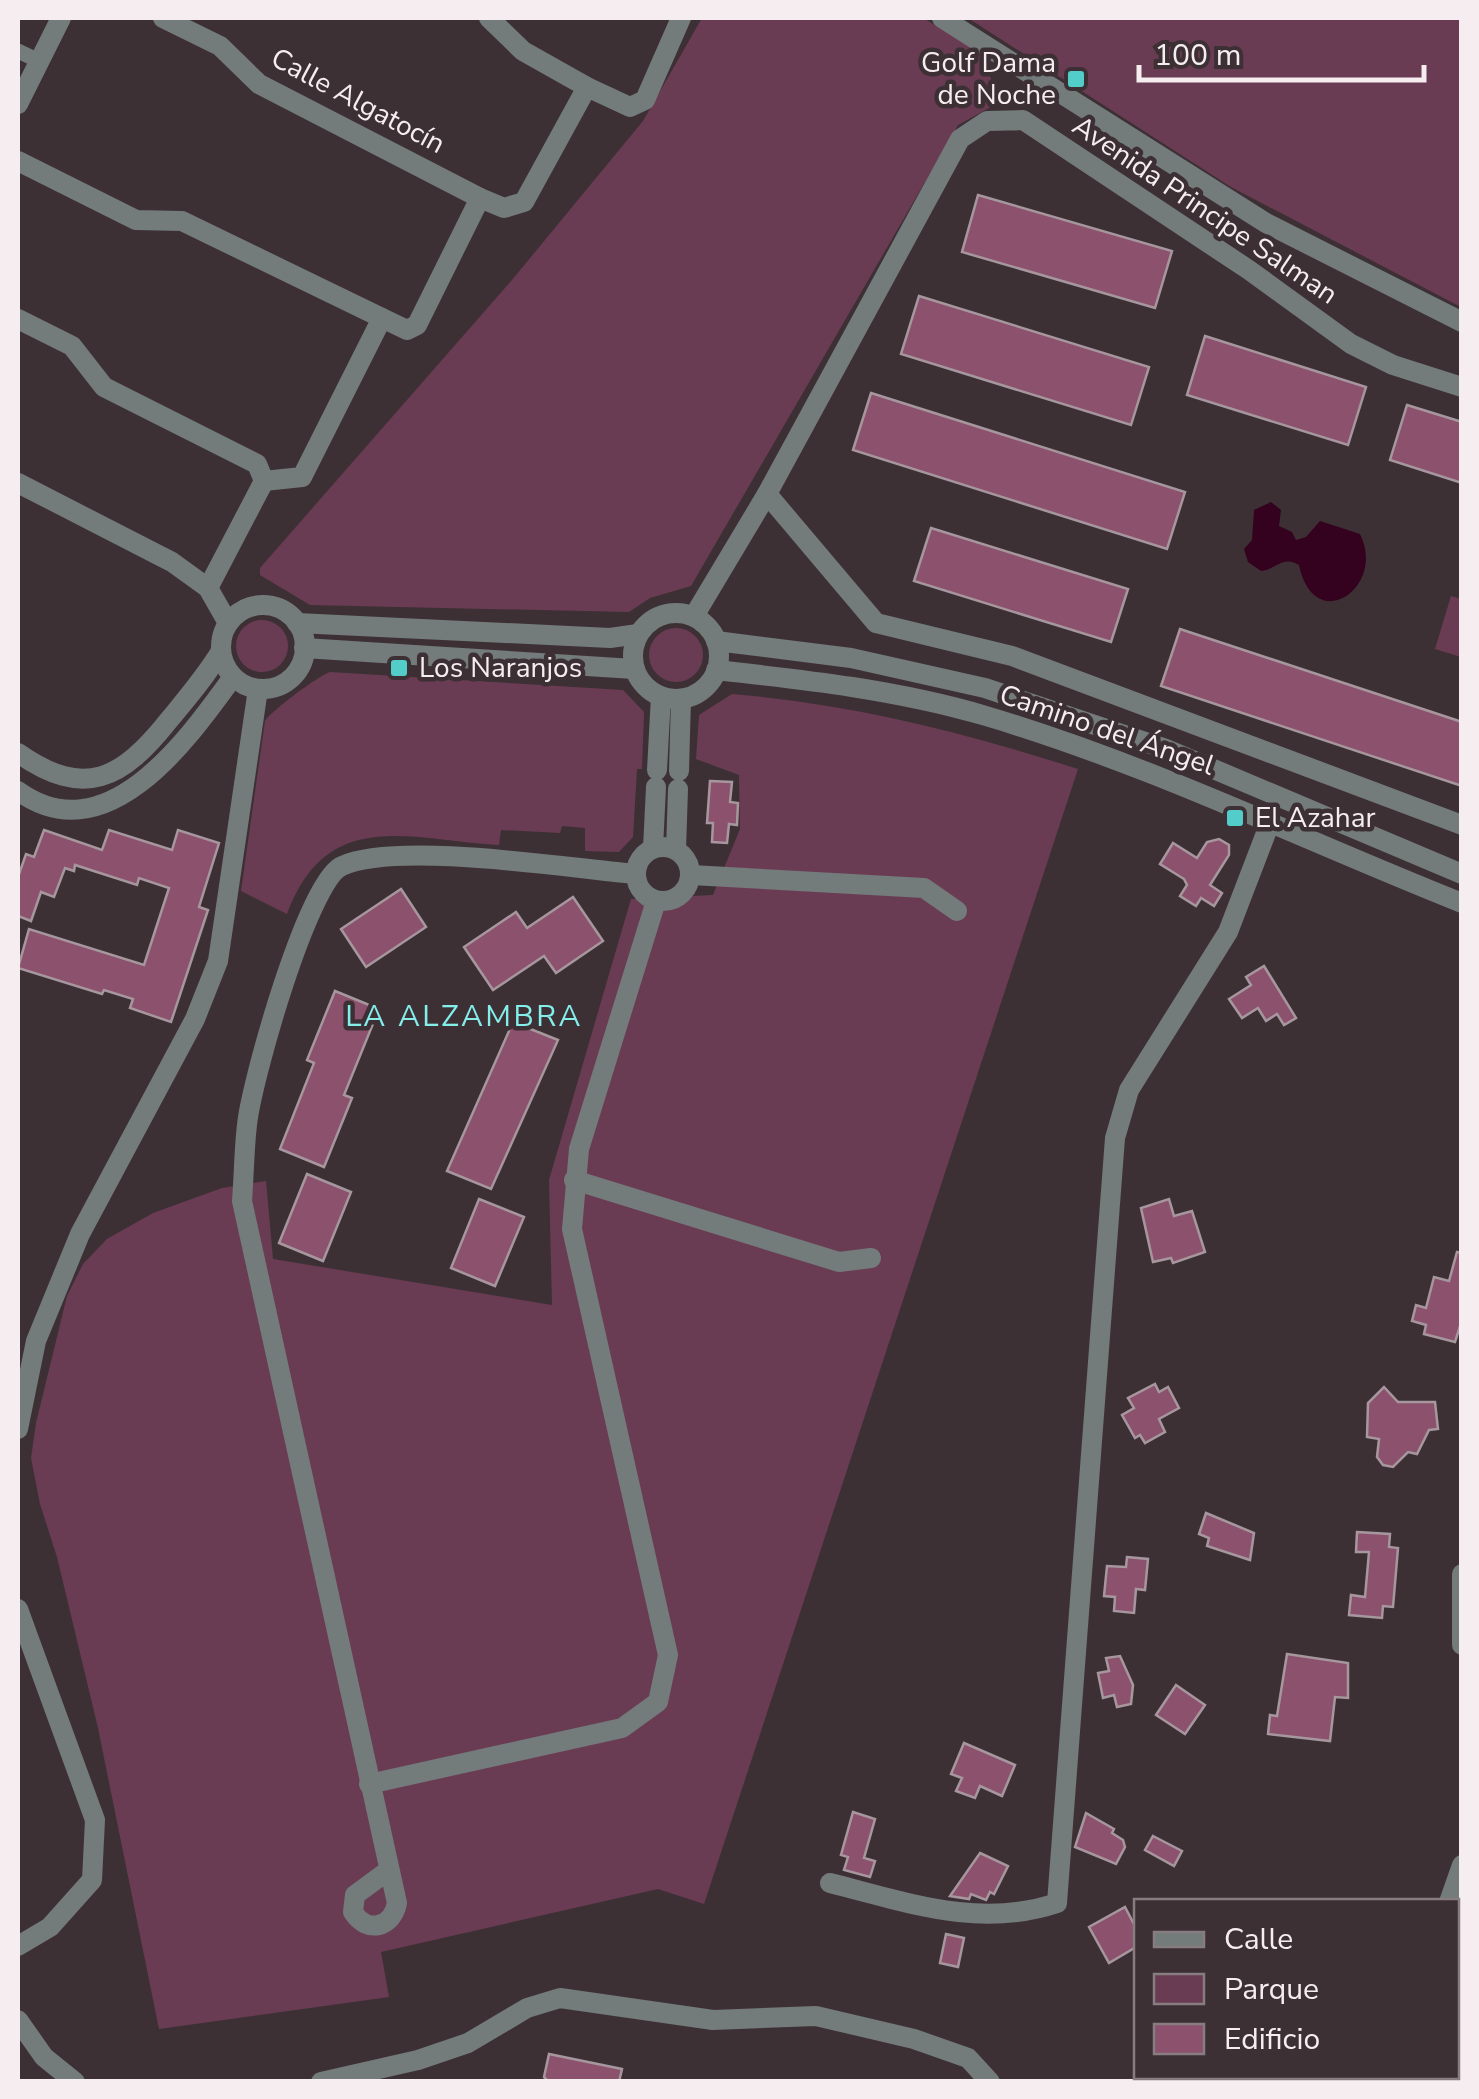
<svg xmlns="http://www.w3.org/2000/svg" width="1479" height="2099" font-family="'Nunito Sans',sans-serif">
<rect width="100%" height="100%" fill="#3d3035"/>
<g fill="#6a3c53">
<polygon points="702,18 923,18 984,55 998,103 958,125 691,586 650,598 629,612 310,605 260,575 260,568 512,280 643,121"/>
<polygon points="968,18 1461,18 1461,307 1231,187"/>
<polygon points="1451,596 1461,599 1461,657 1435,649"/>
<circle cx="262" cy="646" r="26"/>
<circle cx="676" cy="655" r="27"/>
<path d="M330 672 623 690 644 712 642 769H637L633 837 619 852 585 851V828L562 826 560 833 501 830 499 845C407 839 327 807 287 914L241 891 265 721C271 711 318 676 330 672Z"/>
<path d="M732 694C852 704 963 732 1078 769L704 1904 658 1889 381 1952 389 1997 159 2029 98 1728 57 1557 40 1504 31 1458 36 1423 67 1296 83 1264 107 1239 153 1213 222 1188 266 1181 273 1259 552 1305 549 1180 631 899 713 895 740 829 739 775 696 759 699 715Z"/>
</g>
<path fill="#34011f" d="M1271 502 1281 510 1279 526 1292 532 1296 540 1306 537 1320 521 1360 534C1387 588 1314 637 1299 565 1282 555 1277 569 1261 571L1248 562 1244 549 1252 540 1254 510Z"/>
<g fill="#8c516d" stroke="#a6969d" stroke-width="2.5">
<polygon points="978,195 1172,251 1155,308 962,252"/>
<polygon points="919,296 1149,367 1131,425 901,354"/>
<polygon points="1205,336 1366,387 1348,445 1187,395"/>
<polygon points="871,393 1185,492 1167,549 853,450"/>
<polygon points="1407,405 1462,422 1462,483 1390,460"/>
<polygon points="931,528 1128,589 1111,642 914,581"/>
<polygon points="1180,629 1462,722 1462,786 1161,686"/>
<polygon points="710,781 732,782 730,802 738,803 737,825 729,824 727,843 712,842 713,823 707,823"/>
<polygon points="44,830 102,850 109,830 172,850 178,830 219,843 199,907 208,910 171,1022 130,1008 133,999 104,990 102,994 18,968 29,929 144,965 169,888 139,878 137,885 75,865 74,871 65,868 54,897 41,892 31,921 18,916 18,877 26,854 34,857"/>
<polygon points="1219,839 1229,845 1229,855 1210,885 1222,893 1214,906 1201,898 1196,906 1180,896 1187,885 1184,879 1160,864 1173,843 1197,858 1207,842"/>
<polygon points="401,889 426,927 366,967 341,929"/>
<polygon points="573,897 603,941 556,973 544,956 493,990 464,947 516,912 527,928"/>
<polygon points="1264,966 1296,1018 1284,1025 1277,1014 1266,1021 1258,1008 1242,1018 1229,999 1251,985 1246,977"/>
<polygon points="335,991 379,1009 344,1095 352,1098 324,1167 280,1149 314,1063 307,1060"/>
<polygon points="513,1022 558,1040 491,1189 447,1171"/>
<polygon points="307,1174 351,1192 323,1261 279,1243"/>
<polygon points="479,1199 524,1217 495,1286 451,1268"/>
<polygon points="1169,1199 1174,1216 1192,1211 1205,1252 1173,1263 1171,1258 1153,1262 1141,1208"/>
<polygon points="1457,1252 1462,1253 1462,1320 1455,1342 1424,1334 1426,1325 1412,1321 1416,1305 1426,1308 1434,1277 1449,1281"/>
<polygon points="1155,1384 1159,1392 1168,1387 1179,1408 1159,1419 1165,1432 1145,1443 1140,1435 1135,1438 1122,1415 1134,1408 1128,1398"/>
<polygon points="1384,1387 1398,1402 1435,1402 1438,1429 1429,1430 1417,1454 1408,1452 1393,1467 1383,1465 1377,1457 1379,1439 1367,1437 1368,1403"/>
<polygon points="1206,1513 1254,1533 1250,1560 1207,1546 1209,1538 1199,1534"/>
<polygon points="1357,1532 1390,1534 1389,1547 1398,1548 1393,1607 1383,1606 1382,1618 1349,1615 1351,1595 1365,1597 1369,1552 1356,1552"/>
<polygon points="1127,1557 1148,1559 1145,1590 1136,1589 1134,1613 1114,1611 1115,1597 1104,1596 1107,1566 1126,1567"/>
<polygon points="1287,1654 1348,1663 1348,1698 1335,1697 1330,1741 1268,1734 1270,1715 1277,1716"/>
<polygon points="1120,1656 1133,1685 1131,1704 1117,1707 1114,1695 1103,1698 1098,1673 1109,1671 1106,1658"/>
<polygon points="1176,1685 1205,1705 1185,1734 1156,1715"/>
<polygon points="964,1743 1015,1765 1002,1796 980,1786 975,1798 956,1791 962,1778 951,1774"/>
<polygon points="853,1812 875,1819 864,1858 875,1861 870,1877 844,1870 848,1857 841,1855"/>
<polygon points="1086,1813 1114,1829 1112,1833 1123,1840 1125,1847 1116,1864 1075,1847"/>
<polygon points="1153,1836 1182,1851 1174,1866 1145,1850"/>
<polygon points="980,1853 1008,1866 994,1894 990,1892 986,1900 971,1894 969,1899 950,1896"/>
<polygon points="1125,1907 1136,1928 1136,1947 1109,1963 1089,1927"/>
<polygon points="946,1934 964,1938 958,1967 940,1963"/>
<polygon points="549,2054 622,2069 619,2082 549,2082 544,2077"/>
</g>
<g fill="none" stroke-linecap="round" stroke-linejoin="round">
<polyline stroke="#737b7b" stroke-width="15" points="18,51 39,61"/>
<g stroke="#737b7b" stroke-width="20">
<polyline points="163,18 220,46 259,84 480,198"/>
<polyline points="489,18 523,51 587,87"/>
<polyline points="18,104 61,18"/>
<polyline points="18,161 136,220 182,221 382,318"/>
<polyline points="18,319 72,346 104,387 257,464 264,481"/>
<polyline points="18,483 172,562 208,588 228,623"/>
<polyline points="767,494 876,623 1012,656 1462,825"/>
<polyline points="208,588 264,481 302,477 382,318 407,330 417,325 480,198 504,208 524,202 587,87 630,107 645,100 681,18"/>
<polyline points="694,616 767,494 960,139 987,121 1023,120 1249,270 1351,344 1393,365 1462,387"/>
<polyline points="657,770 661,696"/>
<polyline points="679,771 681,699"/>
<circle cx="663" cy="874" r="27"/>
<polyline points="653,848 656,787"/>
<polyline points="676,850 678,789"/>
<polyline points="691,875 924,888 957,911"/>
<polyline points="574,1180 839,1262 871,1258"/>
<polyline points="18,1429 36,1341 80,1234 195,1019 218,961 258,689"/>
<polyline points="1462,1574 1462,1645"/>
<polyline points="18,1609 95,1820 92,1880 50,1927 18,1946"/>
<polyline points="369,1784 622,1728 658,1702 668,1655 572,1229 579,1149 656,901"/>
<path d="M389 1870 355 1895 353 1912C367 1934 392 1928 397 1903L242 1201C244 1176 244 1150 247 1125 251 1083 308 880 342 866 397 841 568 868 636 874"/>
<path d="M830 1883C906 1902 980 1929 1057 1903L1115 1138 1129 1090 1228 932 1271 820"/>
<polyline points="1449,1902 1462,1865"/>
<polyline points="18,2020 44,2057 75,2082"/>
<polyline points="1391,2076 1391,2082"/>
<polyline points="321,2082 418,2060 468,2043 527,2008 560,1998 713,2020 816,2016 914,2039 968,2058 990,2082"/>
<polyline points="1211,2082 1212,2076"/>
</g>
<g stroke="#737b7b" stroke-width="20">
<polyline points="942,18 1266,223 1462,322"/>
<circle cx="263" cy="647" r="42"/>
<circle cx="676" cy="656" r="43"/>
<polyline points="297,623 610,638 638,634"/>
<polyline points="716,641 851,658 985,688 1166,749 1462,874"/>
<polyline points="304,648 634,669"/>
<path d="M716 670C807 680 898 690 986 716 1151 765 1303 840 1462 903"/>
<path d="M18 753C85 800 122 779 169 720 188 697 206 676 221 651"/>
<path d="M18 791C107 855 188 739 233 677"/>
</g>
</g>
<g fill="#53cdca" stroke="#3d3035" stroke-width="4">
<rect x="1066" y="69" width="20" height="20" rx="5"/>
<rect x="389" y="658" width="20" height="20" rx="5"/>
<rect x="1225" y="808" width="20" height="20" rx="5"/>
</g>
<g text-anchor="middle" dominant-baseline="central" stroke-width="9" stroke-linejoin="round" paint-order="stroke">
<g font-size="28" fill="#f5edf0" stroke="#3d3035" text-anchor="start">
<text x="1056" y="63" text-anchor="end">Golf Dama<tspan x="1056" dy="32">de Noche</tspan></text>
<text x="419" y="668">Los Naranjos</text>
<text x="1255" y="818">El Azahar</text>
</g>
<g font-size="28" fill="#f5edf0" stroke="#3d3035">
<text transform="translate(358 101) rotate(28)">Calle Algatocín</text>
<text transform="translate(1205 210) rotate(34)">Avenida Principe Salman</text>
<text transform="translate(1107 730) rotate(19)">Camino del Ángel</text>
</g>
<g font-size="30" letter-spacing="2.5" fill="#83eeea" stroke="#3d3035">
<text x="464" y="1016">LA ALZAMBRA</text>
</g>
</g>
<rect width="1479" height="2099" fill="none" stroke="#f5edf0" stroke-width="40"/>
<rect x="1134" y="1899" width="325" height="180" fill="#3d3035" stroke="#877c80" stroke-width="2.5"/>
<rect x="1154" y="1932" width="50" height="15" fill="#737b7b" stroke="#877c80" stroke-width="2.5"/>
<text x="1224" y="1949" font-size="30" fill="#f5edf0">Calle</text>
<rect x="1154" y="1974" width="50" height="30" fill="#6a3c53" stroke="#877c80" stroke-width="2.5"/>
<text x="1224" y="1999" font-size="30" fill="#f5edf0">Parque</text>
<rect x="1154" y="2024" width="50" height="30" fill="#8c516d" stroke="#877c80" stroke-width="2.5"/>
<text x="1224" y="2049" font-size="30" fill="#f5edf0">Edificio</text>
<path d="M1139 65v15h285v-15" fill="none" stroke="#f5edf0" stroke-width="5"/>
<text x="1154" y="65" font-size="30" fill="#f5edf0" stroke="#3d3035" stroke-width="8" paint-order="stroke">100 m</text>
</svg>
